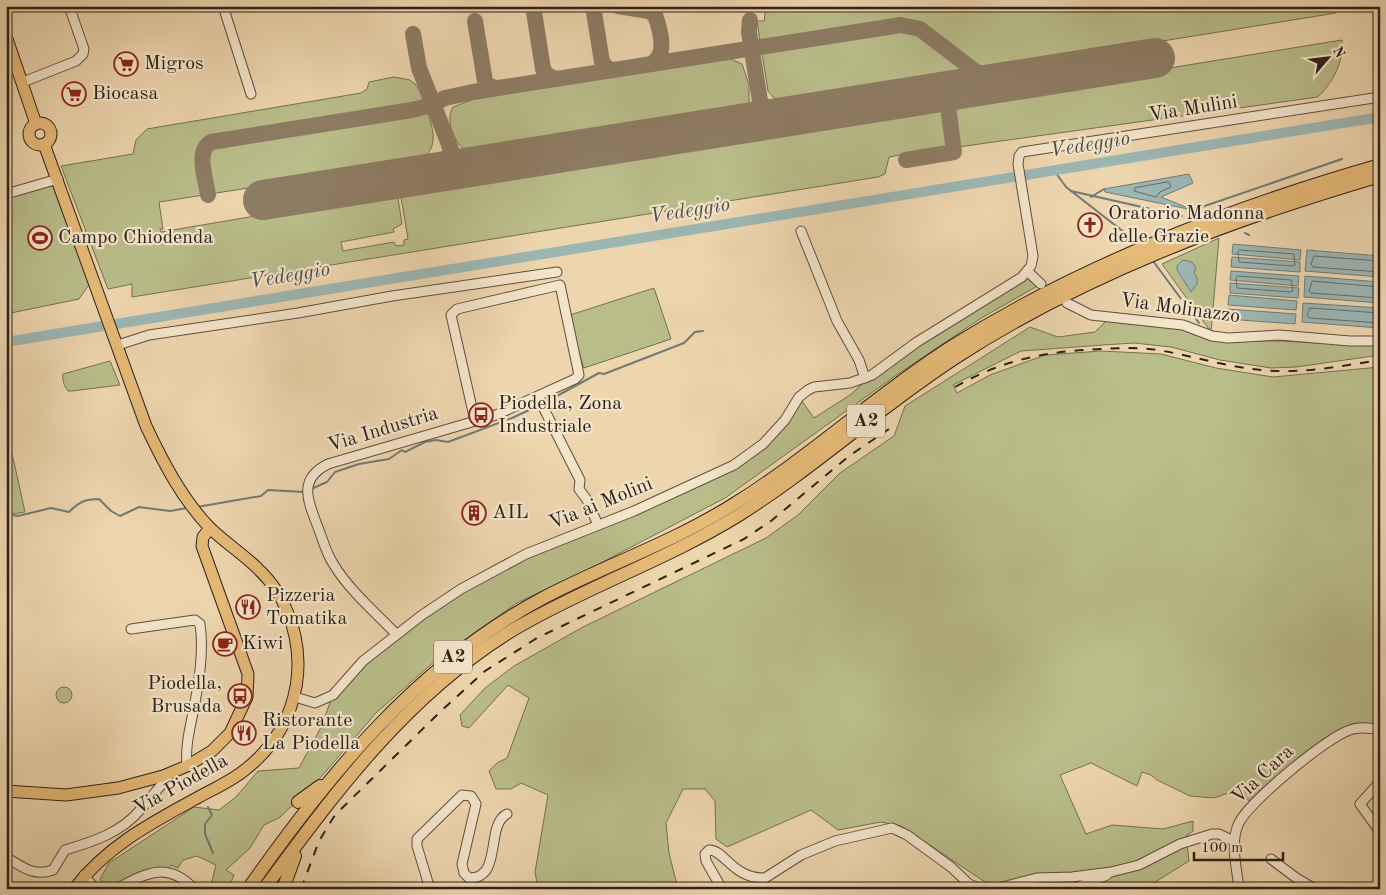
<svg xmlns="http://www.w3.org/2000/svg" width="1386" height="895" font-family="'Old Standard TT',serif">
<rect width="100%" height="100%" fill="#edd5ae"/>
<filter id="stains"><feTurbulence type="fractalNoise" baseFrequency=".004" numOctaves="4"/><feColorMatrix values="0 0 0 0 .2 0 0 0 0 .09 0 0 0 0 .02 0 0 0 .5 -.17"/></filter>
<radialGradient id="worn" r=".72"><stop offset=".6" stop-color="#630" stop-opacity="0"/><stop offset="1" stop-color="#630" stop-opacity=".3"/></radialGradient>
<g fill="#b9bd8a" stroke="#737052">
<polygon points="766,6 873,6 952,11 956,6 1345,6 1336,13 785,102 775,99 768,91 757,21 764,21"/>
<path d="M1342 40C1344 62 1333 82 1318 97L958 147 954 112 960 102Z"/>
<path d="M731 59 742 64 749 85V105L740 110 471 153C456 149 444 120 453 107L477 98Z"/>
<path d="M394 77 410 80 415 84C421 91 423 100 426 109 434 130 441 152 414 162L159 202 163 229H160L161 232 397 192 402 224 393 229 394 232 341 242 343 251 394 242 396 246 404 245V240L408 239 400 191 938 105 947 114 951 146 889 157 885 174 878 177 132 297V284L108 289 61 166 133 154 136 140 147 129 361 93 367 89 369 82Z"/>
<polygon points="51,185 55,188 90,283 79,299 6,314 6,196"/>
<polygon points="1219,238 1211,332 1162,264"/>
<polygon points="1027,271 1041,284 983,317 895,376 725,498 595,566 517,603 437,659 376,713 315,784 279,818 264,825 250,848 226,870 234,875 228,889 210,889 216,865 197,856 183,860 178,868 171,865 167,872 116,889 106,889 100,879 109,863 194,807 219,810 236,797 258,771 299,768 320,729 333,695 363,661 461,589 748,456 799,397 814,418 850,395 872,375"/>
<polygon points="654,288 671,339 584,368 567,316"/>
<polygon points="1107,320 1180,328 1215,341 1279,341 1380,346 1380,355 1296,367 1271,368 1220,360 1171,347 1134,343 1103,345 1021,351 953,385 957,393 990,375 1045,355 1101,351 1161,354 1216,368 1273,377 1380,367 1380,730 1342,733 1254,805 1237,790 1214,798 1190,796 1157,780 1151,775 1142,772 1137,786 1091,763 1060,775 1086,834 1112,825 1163,829 1193,821 1193,831 1186,836 1189,861 1144,889 1059,889 1043,874 994,888 901,826 881,822 838,830 811,810 727,847 716,839 715,801 705,789 683,789 666,823 669,853 678,889 538,889 535,872 548,795 521,783 511,789 496,789 489,771 497,763 507,758 529,698 508,685 469,728 462,726 460,715 485,688 514,666 583,627 766,538 798,515 840,473 894,436 905,406 1030,327 1058,337 1095,332"/>
<path d="M110 361 120 385 72 391H68C64 385 62 381 63 374Z"/>
<polygon points="6,426 25,512 6,515"/>
<circle cx="64" cy="695" r="8"/>
</g>
<g fill="#9cb6b4" stroke="#707b76">
<polygon points="1189,174 1193,183 1161,197 1193,210 1105,192 1104,189"/>
<polygon points="1233,244 1301,250 1300,260 1232,254"/>
<polygon points="1307,250 1380,256 1380,277 1305,271"/>
<polygon points="1232,257 1300,262 1300,272 1231,267"/>
<polygon points="1183,260 1192,262 1196,268 1194,273 1197,277 1197,284 1191,292 1177,270 1177,266"/>
<polygon points="1231,271 1299,276 1298,286 1230,280"/>
<polygon points="1305,276 1380,282 1380,303 1304,297"/>
<polygon points="1230,283 1299,288 1298,298 1230,293"/>
<polygon points="1229,295 1297,301 1296,310 1228,305"/>
<polygon points="1303,303 1380,308 1380,328 1302,322"/>
<polygon points="1228,309 1296,314 1295,324 1227,319"/>
</g>
<g fill="none" stroke-linecap="round" stroke-linejoin="round">
<g stroke="#646c66" stroke-width="1">
<polygon points="1169,182 1171,187 1160,192 1156,197 1134,191 1135,188"/>
<polygon points="1240,250 1294,254 1295,265 1292,266 1239,262 1238,252"/>
<polyline points="1380,261 1314,256 1311,264 1313,267 1380,272"/>
<polygon points="1238,276 1291,280 1293,291 1290,292 1237,288 1236,278"/>
<polyline points="1380,287 1312,281 1309,291 1311,293 1380,298"/>
<polyline points="1380,313 1310,308 1307,315 1310,318 1380,323"/>
</g>
<g stroke="#707b76" stroke-width="2">
<polyline points="1053,169 1066,187 1129,236"/>
<polyline points="1071,191 1182,216"/>
<polyline points="1091,197 1104,189"/>
<polyline points="1193,210 1342,159"/>
<polyline points="1245,233 1249,235"/>
<polyline points="1153,261 1199,323"/>
<polyline points="544,403 599,373 604,374 684,343 695,332 703,331"/>
<polyline points="311,489 327,482 335,472 359,464 389,459 402,450 405,452 425,442 436,440 448,442 512,418 540,405"/>
<polyline points="197,507 261,496 268,490 304,492"/>
<path d="M6 514 18 516 51 508 69 512C79 502 85 499 99 499L111 511 120 516 139 507 170 511 187 508"/>
<polyline points="208,807 212,815 205,824 205,834 213,853"/>
</g>
<polyline stroke="#9cb6b4" stroke-width="10" points="6,342 1380,117"/>
<g stroke="#8d7c64" stroke-width="16">
<polyline points="593,6 602,62 607,68 613,70"/>
<path d="M618 6 649 11 655 15C660 29 668 56 651 64"/>
<polyline points="534,12 543,69 547,75 556,79"/>
<polyline points="750,20 749,32 760,101"/>
<polyline points="475,21 485,81 489,86 497,88"/>
<polyline points="413,34 419,68 450,147"/>
<polyline points="742,123 756,116 760,101 769,114 786,116"/>
<polyline points="906,160 954,152 946,91"/>
<path d="M415 176C432 172 455 171 450 147L454 157 461 164H488"/>
<path d="M208 195C206 180 195 151 211 142L412 110 428 106 445 98 473 92 901 25 920 29 992 84"/>
</g>
<polyline stroke="#8d7c64" stroke-width="40" points="263,200 1155,58"/>
<g stroke="#5d4f3e" stroke-width="11">
<g id="minor">
<polyline points="223,6 251,94"/>
<polyline points="23,82 76,61 83,54 84,49 69,6"/>
<polyline points="6,194 58,179"/>
<polyline points="801,231 837,321 859,360 865,378"/>
<polyline points="1027,271 1041,284"/>
<polyline points="1067,303 1091,315 1183,325 1212,336 1228,338 1279,335 1350,341 1380,341"/>
<polyline points="118,345 149,335 298,313 392,296 557,272"/>
<polyline points="538,397 580,480 579,489 587,500 598,525"/>
<path d="M131 629 195 620 200 624C204 651 199 681 194 708 190 728 185 746 187 766"/>
<path d="M396 634C375 612 350 591 334 565 327 555 323 541 319 530 309 503 296 480 328 464L496 415 575 379 579 375 560 285 457 309 451 315 475 421"/>
<polyline points="295,697 315,703 333,695 363,661 422,615 461,589 526,554 634,511 734,465 763,444 785,420 799,397 808,390 814,387 850,383 872,375 917,342 1022,277 1031,266 1033,256 1018,164 1019,156 1022,152 1380,97"/>
<polyline points="1380,782 1360,804 1380,832"/>
<path d="M6 857C22 867 34 877 53 870L65 850C92 842 121 833 140 810 148 802 155 792 163 783V776"/>
<polyline points="1271,859 1295,877 1315,889"/>
<polyline points="84,875 95,889"/>
<path d="M116 889C145 874 167 860 194 889"/>
<path d="M430 889 417 846V839L462 795 471 796 476 804 462 864 464 873 469 878C503 879 485 825 507 814"/>
<path d="M722 889 706 861 705 854 709 850C724 849 733 879 765 878L801 855 835 841 892 828 907 835 951 867 969 884 981 889"/>
<polyline points="995,889 1037,878 1072,877 1111,872 1139,865 1180,844 1212,834 1219,834 1234,841"/>
<polyline points="1073,889 1107,875"/>
<path d="M1239 889C1237 868 1230 845 1238 825 1246 804 1327 737 1350 730 1359 726 1370 728 1380 730"/>
</g>
</g>
<g stroke="#2d2219" stroke-width="13">
<g id="major">
<polyline points="6,36 36,124"/>
<circle cx="40" cy="134" r="11"/>
<path d="M44 144 146 426C163 462 182 499 210 528 232 549 259 564 276 590 314 650 302 725 246 769 232 781 213 789 197 798 151 823 107 846 74 889"/>
<polyline points="6,791 66,795 118,788 163,776 187,766 212,751 230,733 247,697 248,674 202,546 203,537 210,528"/>
</g>
</g>
<g stroke="#2d2219" stroke-width="14">
<g id="highway">
<polyline points="298,802 320,786"/>
<path d="M248 889C329 774 417 665 543 598 606 565 674 542 734 504 810 457 876 395 951 347 1083 264 1231 208 1380 165"/>
<path d="M264 889C336 791 409 692 516 628 588 586 668 559 739 515 815 467 882 405 958 356 1087 273 1233 219 1380 176"/>
<polyline points="283,889 295,856"/>
</g>
</g>
<use href="#minor" stroke="#f3e4ca" stroke-width="9"/>
<use href="#major" stroke="#e6ba77" stroke-width="11"/>
<use href="#highway" stroke="#e6ba77" stroke-width="12"/>
<g stroke="#2d2219" stroke-width="2" stroke-dasharray="9 9" stroke-linecap="butt">
<path d="M955 387C1002 360 1047 351 1101 349 1120 348 1139 347 1158 350 1193 356 1227 367 1262 370 1302 374 1341 366 1380 360"/>
<polyline points="301,889 319,841 335,815 441,711 485,671 537,638 744,539 771,521 849,456 889,429"/>
</g>
</g>
<defs>
<g id="supermarket-ring" transform="scale(1.25)"><circle r="9.5" fill="#f3e4ca" stroke="#8f2418" stroke-width="1.5"/><path d="M-6-5.5h2.5l.6 2H6L4.5 2H-2.5L-4.4-4H-6ZM-1.5 3.2a1.3 1.3 0 1 0 .1 0ZM3 3.2a1.3 1.3 0 1 0 .1 0Z" fill="#8f2418"/></g>
<g id="church-ring" transform="scale(1.25)"><circle r="9.5" fill="#f3e4ca" stroke="#8f2418" stroke-width="1.5"/><path d="M-1.2-6h2.4v3.5h3.3v2.4h-3.3V6h-2.4V-.1h-3.3v-2.4h3.3Z" fill="#8f2418"/></g>
<g id="stadium-ring" transform="scale(1.25)"><circle r="9.5" fill="#f3e4ca" stroke="#8f2418" stroke-width="1.5"/><path d="M0-5a6.5 5 0 1 0 0 10a6.5 5 0 1 0 0-10ZM-3.5-1.8h7v3.6h-7Z" fill="#8f2418"/></g>
<g id="bus-ring" transform="scale(1.25)"><circle r="9.5" fill="#f3e4ca" stroke="#8f2418" stroke-width="1.5"/><path d="M-5-6H5V4H4V6H2V4H-2V6H-4V4H-5ZM-3.5-4V0h7V-4ZM-3.5 1.2v1.5H-2V1.2ZM2 1.2v1.5H3.5V1.2Z" fill="#8f2418"/></g>
<g id="building-ring" transform="scale(1.25)"><circle r="9.5" fill="#f3e4ca" stroke="#8f2418" stroke-width="1.5"/><path d="M-4-6H4V6H1V3H-1V6H-4ZM-2.5-4.3h1.7v1.8h-1.7ZM.8-4.3h1.7v1.8H.8ZM-2.5-1h1.7V.8h-1.7ZM.8-1h1.7V.8H.8Z" fill="#8f2418"/></g>
<g id="restaurant-ring" transform="scale(1.25)"><circle r="9.5" fill="#f3e4ca" stroke="#8f2418" stroke-width="1.5"/><path d="M-5-6h1v4h1v-4h1v4h1v-4h1v5L-1.5 .5V6h-2V.5L-5-1ZM5-6V6H3V1.5H1.5Q1.5-4 5-6Z" fill="#8f2418"/></g>
<g id="cafe-ring" transform="scale(1.25)"><circle r="9.5" fill="#f3e4ca" stroke="#8f2418" stroke-width="1.5"/><path d="M-5.5-4.5H6V0H3Q3 3.5 0 3.5H-2.5Q-5.5 3.5-5.5 0ZM3-3.2v2h1.7v-2ZM-6 4.5H4V6H-6Z" fill="#8f2418"/></g>
</defs>
<g fill-rule="evenodd">
<use href="#supermarket-ring" x="126" y="64"/>
<use href="#supermarket-ring" x="74" y="94"/>
<use href="#church-ring" x="1090" y="225"/>
<use href="#stadium-ring" x="40" y="238"/>
<use href="#bus-ring" x="481" y="415"/>
<use href="#building-ring" x="474" y="513"/>
<use href="#restaurant-ring" x="248" y="607"/>
<use href="#cafe-ring" x="225" y="644"/>
<use href="#bus-ring" x="240" y="696"/>
<use href="#restaurant-ring" x="244" y="733"/>
</g>
<g text-anchor="middle" dominant-baseline="central" stroke-width="4.5" stroke-linejoin="round" paint-order="stroke">
<g fill="#f3e4ca" stroke="#685c4e" stroke-width="1">
<rect x="847" y="404.5" width="38" height="33" rx="4"/>
<rect x="434" y="640.5" width="38" height="33" rx="4"/>
</g>
<g font-size="19" font-weight="bold" fill="#2d2219">
<text x="866" y="421">A2</text>
<text x="453" y="657">A2</text>
</g>
<g font-size="20" fill="#2d2219" stroke="#f3e4ca" text-anchor="start">
<text x="144" y="64">Migros</text>
<text x="92" y="94">Biocasa</text>
<text x="1108" y="214">Oratorio Madonna<tspan x="1108" dy="23">delle Grazie</tspan></text>
<text x="58" y="238">Campo Chiodenda</text>
<text x="498" y="404">Piodella, Zona<tspan x="498" dy="23">Industriale</tspan></text>
<text x="492" y="513">AIL</text>
<text x="266" y="596">Pizzeria<tspan x="266" dy="23">Tomatika</tspan></text>
<text x="242" y="644">Kiwi</text>
<text x="222" y="684" text-anchor="end">Piodella,<tspan x="222" dy="23">Brusada</tspan></text>
<text x="262" y="721">Ristorante<tspan x="262" dy="23">La Piodella</tspan></text>
</g>
<g font-size="20" fill="#2d2219" stroke="#f3e4ca">
<text transform="translate(1193 109) rotate(-9)">Via Mulini</text>
<text transform="translate(1180 309) rotate(8)">Via Molinazzo</text>
<text transform="translate(383 430) rotate(-17)">Via Industria</text>
<text transform="translate(601 504) rotate(-22)">Via ai Molini</text>
<text transform="translate(1263 775) rotate(-43)">Via Cara</text>
<text transform="translate(181 785) rotate(-29)">Via Piodella</text>
</g>
<g font-size="21" font-style="italic" fill="#4e4e48" stroke="#f3e4ca">
<text transform="translate(1090 145) rotate(-9)">Vedeggio</text>
<text transform="translate(690 211) rotate(-9)">Vedeggio</text>
<text transform="translate(290 276) rotate(-9)">Vedeggio</text>
</g>
</g>
<rect width="1386" height="895" fill="none" stroke="#edd5ae" stroke-width="25"/>
<rect x="8" y="8" width="1371" height="880" fill="none" stroke="#2d2219" stroke-width="2.5"/>
<rect x="12" y="12" width="1361" height="870" fill="none" stroke="#2d2219"/>
<g transform="translate(1328 58) rotate(62)" stroke="#f3e4ca" stroke-width="4" paint-order="stroke">
<path d="M0-4L9 19L0 12L-9 19Z" fill="#2d2219"/>
<text y="-8" font-size="14" font-weight="bold" text-anchor="middle" fill="#2d2219">N</text>
</g>
<path d="M1194 852v8h89v-8" fill="none" stroke="#2d2219" stroke-width="2.5"/>
<text x="1201" y="852" font-size="15" fill="#2d2219" stroke="#f3e4ca" stroke-width="4" paint-order="stroke">100 m</text>
<rect width="100%" height="100%" filter="url(#stains)"/>
<rect width="100%" height="100%" fill="url(#worn)"/>
</svg>
